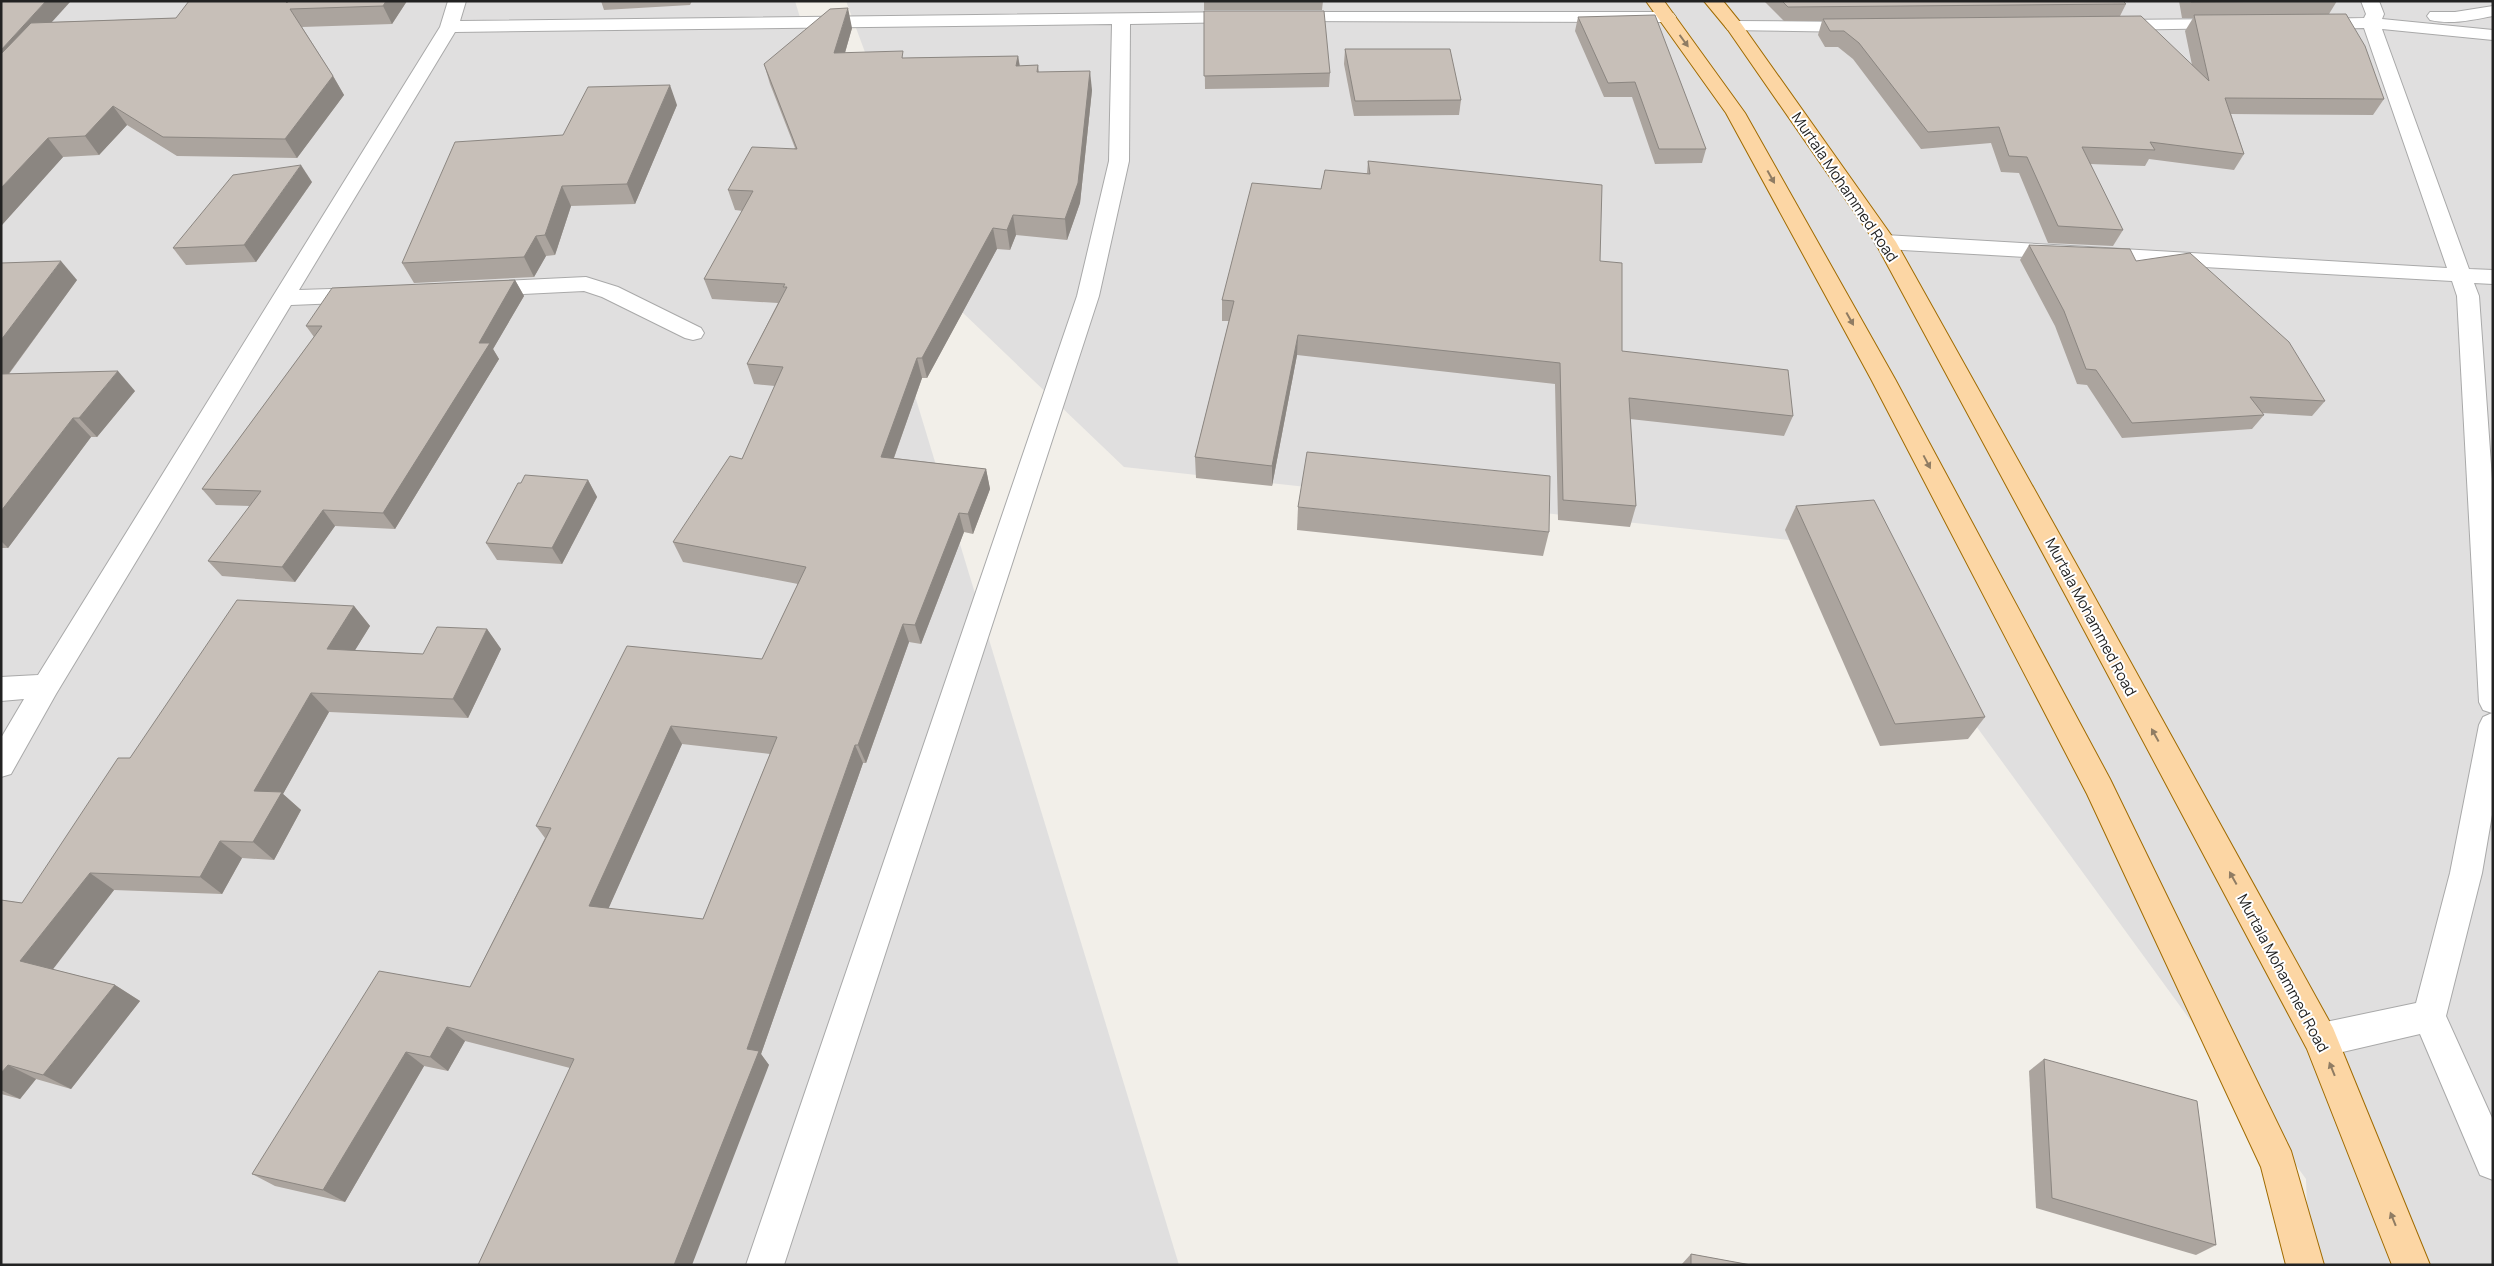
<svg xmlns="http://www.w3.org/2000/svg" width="2494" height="1266" font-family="Manrope,sans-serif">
<rect width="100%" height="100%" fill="#f2efe9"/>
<g fill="#e0dfdf">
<polygon points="1,1 795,1 1179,1265 1,1265"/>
<polygon points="846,1 2493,1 2493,1265 2309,1265 2306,1179 1845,546 1124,467 961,311"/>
</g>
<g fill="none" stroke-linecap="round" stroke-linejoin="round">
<g stroke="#a9a9a9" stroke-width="2">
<g id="minor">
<polygon points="448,1 466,1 460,21 1240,12 1246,13 1249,17 1246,21 1240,22 1130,24 1129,161 1099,296 784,1265 746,1265 1077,296 1109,161 1112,24 455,32 299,290 364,288 372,290 375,295 372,300 364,302 291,305 56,694 11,774 1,777 1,738 24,699 1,701 1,677 38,675 440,27"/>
<polygon points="2361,1 2379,1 2384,14 2382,19 2493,30 2493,40 2382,29 2469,269 2493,270 2493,284 2474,283 2479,296 2493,493 2493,809 2482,873 2446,1016 2493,1120 2493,1180 2480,1175 2420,1034 2321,1057 2309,1052 2304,1040 2309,1028 2321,1023 2416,1003 2450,873 2479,725 2483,717 2492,713 2483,710 2479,702 2457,296 2452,281 1885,249 1877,247 1874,242 1877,237 1885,235 2447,268 2364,28 2315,29 2309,28 2306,24 2309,20 2315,19 2364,18 2366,14"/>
<path d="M2493 6V16C2472 20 2451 25 2430 20L2427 16 2430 12H2455Z"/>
<polygon points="1288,12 1667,12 1673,13 1676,17 1673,21 1667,22 1282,21 1279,17 1282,13"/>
<polygon points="2227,19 2233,20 2236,24 2233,28 2112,30 2106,29 2103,25 2106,21 2112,20"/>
<polygon points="1734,21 1857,22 1863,23 1866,27 1863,31 1857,32 1728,30 1725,26 1728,22"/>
<polygon points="586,277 618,287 701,328 704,333 701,338 693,340 685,338 602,297 584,291 482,296 474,294 471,289 474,284 482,282"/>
</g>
</g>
<g stroke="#a06b00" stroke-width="2">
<g id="major">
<polygon points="1646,1 1664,1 1745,113 1895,379 2110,779 2291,1151 2324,1265 2286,1265 2261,1167 2087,794 1871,379 1726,113"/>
<polygon points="1704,1 1723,1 1740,22 1896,242 2089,587 2333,1028 2430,1265 2392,1265 2307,1049 2067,598 1875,242 1728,30"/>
</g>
</g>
<use href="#minor" fill="#fff" fill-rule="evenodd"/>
<use href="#major" fill="#fcd6a4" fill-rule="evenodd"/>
</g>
<g fill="#aba49e" fill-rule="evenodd">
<polygon points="288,1 407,1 392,24 302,27 333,76 344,95 297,158 177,156 127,125 99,155 63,157 1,226 52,22 176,18 287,3"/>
<polygon points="601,1 692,1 690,5 604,10"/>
<polygon points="1204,1 1323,1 1322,10 1204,10"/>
<polygon points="1764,1 2123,1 2126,4 2120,16 2192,65 2185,31 2193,18 2182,18 2179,1 2337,1 2329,14 2384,99 2373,115 2231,114 2244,154 2234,170 2149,159 2145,166 2090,164 2123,230 2113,246 2048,243 2019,173 2001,172 1991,143 1921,149 1853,59 1838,47 1825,47 1818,35 1822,21 1784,21"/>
<polygon points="1204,11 1330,73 1329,87 1205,89"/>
<polygon points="1578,17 1706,149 1702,163 1655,164 1632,97 1604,97 1575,31"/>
<path d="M852 28 845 53 904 58 1018 56 1020 66 1038 65 1039 72 1092 90 1080 203 1067 240 1016 235 1010 250 997 249 927 378H922L894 458 986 469 990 489 973 534 964 532 921 644 909 642 866 763H863L761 1054 769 1065 570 1068 465 1041 448 1071 424 1066 345 1202 275 1186 252 1174 470 987 545 838 536 826 762 659 798 584 683 562 673 542 742 459 775 386 754 384 747 364 778 303 712 299 704 279 743 211 735 210 728 190 795 148 770 84 764 64ZM682 744 770 754 703 919 608 909Z"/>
<polygon points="1345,49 1461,100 1459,115 1354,116 1344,64"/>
<polygon points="677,105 635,204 571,206 555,255 546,256 534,277 414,283 402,263 563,135"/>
<polygon points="1368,161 1600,261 1622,351 1793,416 1784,436 1630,419 1636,506 1630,527 1558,520 1555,384 1297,355 1272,486 1196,478 1195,457 1229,321 1222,321 1222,300 1321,189 1367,173"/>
<polygon points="312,182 256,262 186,265 173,248"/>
<polygon points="2029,245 2136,261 2325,401 2312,416 2262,413 2264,415 2252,429 2122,438 2087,385 2077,384 2055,326 2020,260"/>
<polygon points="1,263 77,280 9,374 135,391 97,437 91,437 8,548 1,548"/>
<polygon points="515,280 524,296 493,349 499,359 395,529 335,526 295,582 222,576 208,561 250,506 216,505 202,489 314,337 306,326"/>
<polygon points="588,480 597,497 562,564 497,560 486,543"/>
<polygon points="1796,506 1985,717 1968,739 1880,746 1785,530"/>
<polygon points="1298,507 1549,532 1543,556 1297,530"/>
<polygon points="354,606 370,626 355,650 423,654 487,629 501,649 468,718 329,712 283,794 301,810 274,860 242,858 222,894 114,890 52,969 115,985 140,1001 71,1089 36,1079 20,1099 1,1094 1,900 22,903 130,758"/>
<polygon points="2044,1059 2216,1245 2196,1255 2036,1208 2029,1071"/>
<polygon points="1691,1254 1751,1265 1681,1265"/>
</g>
<g fill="#8b8681">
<polygon points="46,1 71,1 2,77 1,76 1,50"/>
<polygon points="386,1 407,1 392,24 383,6"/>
<polygon points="848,8 852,28 839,73 834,53"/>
<polygon points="1018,56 1021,76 1016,66"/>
<polygon points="1090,71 1092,90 1080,203 1067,240 1065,219"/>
<polygon points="333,76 344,95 297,158 285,139"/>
<polygon points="670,85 677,105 635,204 627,184"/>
<polygon points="113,106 127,125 99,155 85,136"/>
<polygon points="48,138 63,157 1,226 1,188"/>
<polygon points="301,165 312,182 256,262 244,245"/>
<polygon points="562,186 571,206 555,255 545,235"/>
<polygon points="1013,215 1016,235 1010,250 1007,230"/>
<polygon points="993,228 997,249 927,378 922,358"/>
<polygon points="536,236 546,256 534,277 524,257"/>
<polygon points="61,261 77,280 1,384 1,340"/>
<polygon points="515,280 524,296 493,349 499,359 395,529 383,513 479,343"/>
<polygon points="1298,335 1297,355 1272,486 1272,466"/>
<polygon points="917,358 922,378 887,477 881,457"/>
<polygon points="118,371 135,391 97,437 79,418"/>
<polygon points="73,418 91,437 8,548 1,541 1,511"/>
<polygon points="986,469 990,489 973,534 968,514"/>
<polygon points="588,480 597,497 562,564 552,548"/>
<polygon points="323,510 335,526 295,582 282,567"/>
<polygon points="959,513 964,532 921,644 915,625"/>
<polygon points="354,606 370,626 344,668 327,649"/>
<polygon points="903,624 909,642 866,763 858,745"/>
<polygon points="487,629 501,649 468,718 453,699"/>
<polygon points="311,693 329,712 283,794 301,810 274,860 253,842 254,791"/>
<polygon points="671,726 682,744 602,923 589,906"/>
<polygon points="855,745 863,763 761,1054 769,1065 692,1265 674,1265 747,1049"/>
<polygon points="220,841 242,858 222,894 200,877"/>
<polygon points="90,873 114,890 47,977 20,961"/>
<polygon points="115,985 140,1001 71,1089 43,1075"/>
<polygon points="447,1027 465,1041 448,1071 430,1057"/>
<polygon points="406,1052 424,1066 345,1202 323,1190"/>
<polygon points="8,1065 36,1079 20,1099 1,1090 1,1073"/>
</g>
<g fill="#c7bfb8" stroke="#8b8681" fill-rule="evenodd">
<polygon points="1,1 46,1 1,50"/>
<polygon points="189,1 285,1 287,3 288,1 386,1 383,6 290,9 333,76 285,139 163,137 113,106 85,136 48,138 1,188 1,54 31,23 176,18"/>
<polygon points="1782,1 2123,1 2126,4 1788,7"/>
<polygon points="2191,1 2301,1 2191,2"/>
<path d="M848 8 834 53 903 51 902 58 1018 56 1016 66 1038 65 1037 72 1090 71 1078 183 1065 219 1013 215 1007 230 993 228 922 358H917L881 457 986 469 968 514 959 513 915 625 903 624 858 745H855L747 1049 759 1051 674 1265H478L574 1059 447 1027 430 1057 406 1052 323 1190 252 1174 379 971 470 987 551 828 536 826 627 646 762 659 806 567 673 542 730 456 742 459 783 367 747 364 787 287H783L785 284 704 279 753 191 728 190 752 147 797 149 764 64 830 9ZM671 726 777 737 703 919 589 906Z"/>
<polygon points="1204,11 1324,11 1330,73 1204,76"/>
<polygon points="2346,14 2365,46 2384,99 2225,98 2244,154 2150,142 2155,150 2082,147 2123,230 2058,226 2027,157 2009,156 1999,127 1928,132 1859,43 1844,31 1830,31 1823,19 2141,16 2209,81 2194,15"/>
<polygon points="1655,15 1706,149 1659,149 1635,82 1608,83 1578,17"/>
<polygon points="1345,49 1450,49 1461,100 1355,101"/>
<polygon points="670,85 627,184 562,186 545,235 536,236 524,257 402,263 455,142 563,135 588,87"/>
<polygon points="1368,161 1602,185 1600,261 1622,263 1622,351 1788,370 1793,416 1629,398 1636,506 1563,500 1560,363 1298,335 1272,466 1195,457 1234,301 1222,300 1252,183 1321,189 1325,170 1370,174"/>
<polygon points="301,165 244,245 173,248 233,175"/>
<polygon points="2029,245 2130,249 2136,261 2190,253 2289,342 2325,401 2250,397 2264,415 2132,423 2096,370 2086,369 2064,311"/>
<polygon points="61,261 1,340 1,263"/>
<polygon points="515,280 479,343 490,343 383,513 323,510 282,567 208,561 261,491 202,489 322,326 306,326 332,288"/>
<polygon points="118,371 79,418 73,418 1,511 1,374"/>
<polygon points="1307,452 1550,476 1549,532 1298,507"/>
<polygon points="525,475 588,480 552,548 486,543 518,483 521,483"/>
<polygon points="1874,500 1985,717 1895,724 1796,506"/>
<polygon points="237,600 354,606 327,649 423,654 437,627 487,629 453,699 311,693 254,791 282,792 253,842 220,841 200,877 90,873 20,961 115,985 43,1075 8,1065 1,1073 1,900 22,903 118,758 130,758"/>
<polygon points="2044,1059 2197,1101 2216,1245 2052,1198"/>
<polygon points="1691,1254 1751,1265 1691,1265"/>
</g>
<defs><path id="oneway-solid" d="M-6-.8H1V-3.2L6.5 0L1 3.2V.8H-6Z" transform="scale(1.25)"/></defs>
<g fill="#8f7c63">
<use href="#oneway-solid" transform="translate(1684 41) rotate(54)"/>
<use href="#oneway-solid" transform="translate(1771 177) rotate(61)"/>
<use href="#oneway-solid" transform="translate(1850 319) rotate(61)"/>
<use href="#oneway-solid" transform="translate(1927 462) rotate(62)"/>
<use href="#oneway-solid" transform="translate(2155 735) rotate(-119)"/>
<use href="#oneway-solid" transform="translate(2233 878) rotate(-119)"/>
<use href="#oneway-solid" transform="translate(2332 1069) rotate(-112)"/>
<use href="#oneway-solid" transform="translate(2393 1219) rotate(-112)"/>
</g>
<g text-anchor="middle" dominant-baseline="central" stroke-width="4" stroke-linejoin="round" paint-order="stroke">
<g font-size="15" fill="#222" stroke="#fff">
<text transform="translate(1845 187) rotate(56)">Murtala Mohammed Road</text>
<text transform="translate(2091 617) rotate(62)">Murtala Mohammed Road</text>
<text transform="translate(2283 973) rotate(62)">Murtala Mohammed Road</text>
</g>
</g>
<rect width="2494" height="1266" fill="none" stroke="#222222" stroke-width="5"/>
</svg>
